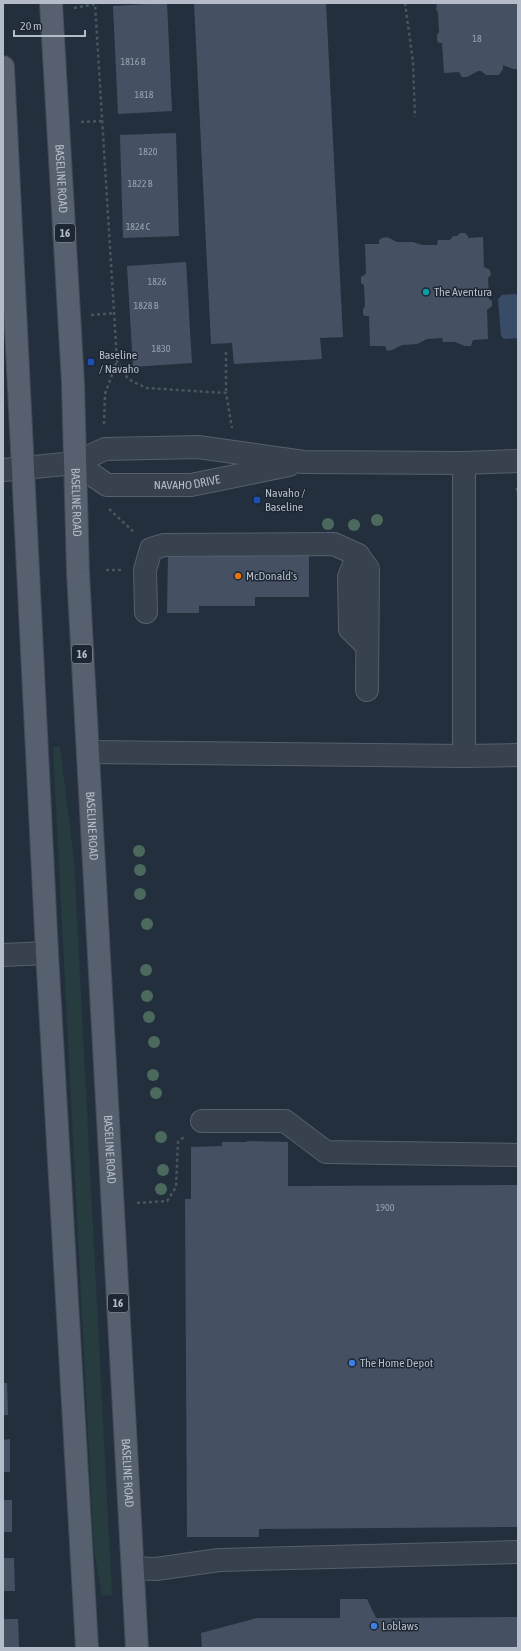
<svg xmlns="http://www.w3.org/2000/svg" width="521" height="1651" font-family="'Asap Condensed',sans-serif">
<rect width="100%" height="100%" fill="#242f3e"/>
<polygon fill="#263c3f" points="53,747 60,747 74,860 112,1595 102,1596 94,1550"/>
<polygon fill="#394c67" points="515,294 518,296 518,338 504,339 501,336 498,299 502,295"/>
<g fill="#455162">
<polygon points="167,3 172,111 118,114 113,6"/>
<polygon points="194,3 326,3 343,337 320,338 322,359 234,364 232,343 211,344"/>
<polygon points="437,3 518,3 518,69 513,69 503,65 503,69 499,75 486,75 481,71 478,71 467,77 462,77 459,72 444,73 442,43 439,43 437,41 437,35 439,32 438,12 436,10"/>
<polygon points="176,133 179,236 123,238 120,135"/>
<polygon points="460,233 465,233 468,236 468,238 483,237 484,267 490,270 491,275 488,278 489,299 492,301 492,306 487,310 488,339 473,340 471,346 465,346 455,342 443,342 442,338 427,339 417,344 402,345 392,350 387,351 385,346 370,346 369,316 365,316 363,314 363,309 365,306 364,285 361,283 361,277 366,274 365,244 379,244 379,240 382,238 387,237 397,242 413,242 422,245 437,245 438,240 450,240 453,236 457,236"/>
<polygon points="186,262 192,363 133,367 127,266"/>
<polygon points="168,556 309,556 309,597 255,597 255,606 199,606 199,613 167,613"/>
<polygon points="247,1141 288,1142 288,1186 518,1185 518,1527 259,1529 259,1537 187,1537 185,1199 191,1199 191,1147 222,1146 222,1142 247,1142"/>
<polygon points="3,1383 7,1383 8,1415 3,1415"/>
<polygon points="10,1439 10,1472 3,1472 3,1440"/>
<rect x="3" y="1500" width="9" height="32"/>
<polygon points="3,1558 14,1558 15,1591 3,1591"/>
<polygon points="340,1599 367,1599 376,1618 518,1617 518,1648 202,1648 201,1633 257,1618 340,1618"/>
<polygon points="3,1619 18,1619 19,1648 3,1648"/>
</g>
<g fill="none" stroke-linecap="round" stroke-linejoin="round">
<g stroke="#565f6c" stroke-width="24">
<g id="minor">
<path id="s1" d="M75 463 107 485H191L289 465"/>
<polyline points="3,470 75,463 105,449 198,447 304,462 464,463 518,461"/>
<polyline points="358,555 349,577 350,629 367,646"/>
<polyline points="146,612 145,570 151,549 164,545 334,544 358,555 368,569 367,690"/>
<polyline points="88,752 464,756 518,755"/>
<polyline points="464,756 464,463"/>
<polyline points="3,955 47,953"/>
<polyline points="202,1121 285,1121 326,1152 518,1155"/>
<polyline points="133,1568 156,1569 219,1560 518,1552"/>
</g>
</g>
<g stroke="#414a57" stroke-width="24">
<g id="major">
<path id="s2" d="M51 3 73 383 78 573 137 1648"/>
<polyline points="3,67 47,953 87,1648"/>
</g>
</g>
<g stroke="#44595c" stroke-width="2.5" stroke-dasharray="3 3" stroke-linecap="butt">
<polyline points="405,3 413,62 415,117"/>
<polyline points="74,8 95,4 117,361 128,379 146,388 226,393 232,428"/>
<polyline points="81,122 102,121"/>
<polyline points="91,315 114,313"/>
<polyline points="226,352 226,393"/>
<polyline points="104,424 105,394 117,361"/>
<polyline points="517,488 518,495"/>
<polyline points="109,509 135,533"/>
<polyline points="106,570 122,570"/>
<polyline points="137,1203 167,1201 176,1187 178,1142 185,1136"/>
</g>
<use href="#minor" stroke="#38414e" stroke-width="22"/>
<use href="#major" stroke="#56606e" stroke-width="22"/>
</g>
<g fill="#4b6a5d">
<circle cx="377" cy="520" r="6"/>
<circle cx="328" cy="524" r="6"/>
<circle cx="354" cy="525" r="6"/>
<circle cx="139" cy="851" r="6"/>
<circle cx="140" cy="870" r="6"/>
<circle cx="140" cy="894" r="6"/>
<circle cx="147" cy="924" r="6"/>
<circle cx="146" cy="970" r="6"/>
<circle cx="147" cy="996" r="6"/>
<circle cx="149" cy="1017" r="6"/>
<circle cx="154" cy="1042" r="6"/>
<circle cx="153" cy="1075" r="6"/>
<circle cx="156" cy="1093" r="6"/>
<circle cx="161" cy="1137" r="6"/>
<circle cx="163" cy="1170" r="6"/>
<circle cx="161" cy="1189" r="6"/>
</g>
<circle fill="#0f9aa8" stroke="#1d2633" stroke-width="1.5" cx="426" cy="292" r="4"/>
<g fill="#1a4fb4" stroke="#1d2633" stroke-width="1.5">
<rect x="87" y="358" width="8" height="8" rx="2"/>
<rect x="253" y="496" width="8" height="8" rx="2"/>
</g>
<circle fill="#e8710a" stroke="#1d2633" stroke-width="1.5" cx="238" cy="576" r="4"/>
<g fill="#3f7fe0" stroke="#1d2633" stroke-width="1.5">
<circle cx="352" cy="1363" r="4"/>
<circle cx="374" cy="1626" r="4"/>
</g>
<g text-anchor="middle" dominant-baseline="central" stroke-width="3" stroke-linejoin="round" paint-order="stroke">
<g font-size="10" fill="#98a1af">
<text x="477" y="38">18</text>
<text x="133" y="61">1816 B</text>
<text x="144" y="94">1818</text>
<text x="148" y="151">1820</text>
<text x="140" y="183">1822 B</text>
<text x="138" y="226">1824 C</text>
<text x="157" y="281">1826</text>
<text x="146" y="305">1828 B</text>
<text x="161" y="348">1830</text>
<text x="385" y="1207">1900</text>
</g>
<g fill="#1d2633" stroke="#878f9c" stroke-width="1">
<rect x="55" y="224" width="20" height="18" rx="3"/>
<rect x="72" y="645" width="20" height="18" rx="3"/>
<rect x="108" y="1294" width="20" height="18" rx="3"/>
</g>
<g font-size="11" font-weight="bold" fill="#b4bcc9">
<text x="65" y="233">16</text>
<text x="82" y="654">16</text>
<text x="118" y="1303">16</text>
</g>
<g font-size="12" fill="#b4bcc9" stroke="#1d2633">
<text stroke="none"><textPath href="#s2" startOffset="176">BASELINE ROAD</textPath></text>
<text stroke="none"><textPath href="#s1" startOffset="119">NAVAHO DRIVE</textPath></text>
<text stroke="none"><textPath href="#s2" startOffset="500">BASELINE ROAD</textPath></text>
<text stroke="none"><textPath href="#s2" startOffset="824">BASELINE ROAD</textPath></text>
<text stroke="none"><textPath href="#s2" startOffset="1148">BASELINE ROAD</textPath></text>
<text stroke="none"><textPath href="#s2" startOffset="1472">BASELINE ROAD</textPath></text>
</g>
<g font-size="12" fill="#b4bcc9" stroke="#1d2633" text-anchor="start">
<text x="434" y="292">The Aventura</text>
<text x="99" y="355">Baseline<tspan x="99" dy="14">/ Navaho</tspan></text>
<text x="265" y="493">Navaho /<tspan x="265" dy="14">Baseline</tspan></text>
<text x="246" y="576">McDonald's</text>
<text x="360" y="1363">The Home Depot</text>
<text x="382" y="1626">Loblaws</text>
</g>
</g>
<rect width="521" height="1651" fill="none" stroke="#b4bcc9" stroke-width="8"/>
<path d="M14 30v6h71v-6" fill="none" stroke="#b4bcc9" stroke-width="2"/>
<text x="20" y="30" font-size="12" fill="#b4bcc9" stroke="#1d2633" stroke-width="3" paint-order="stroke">20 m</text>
</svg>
